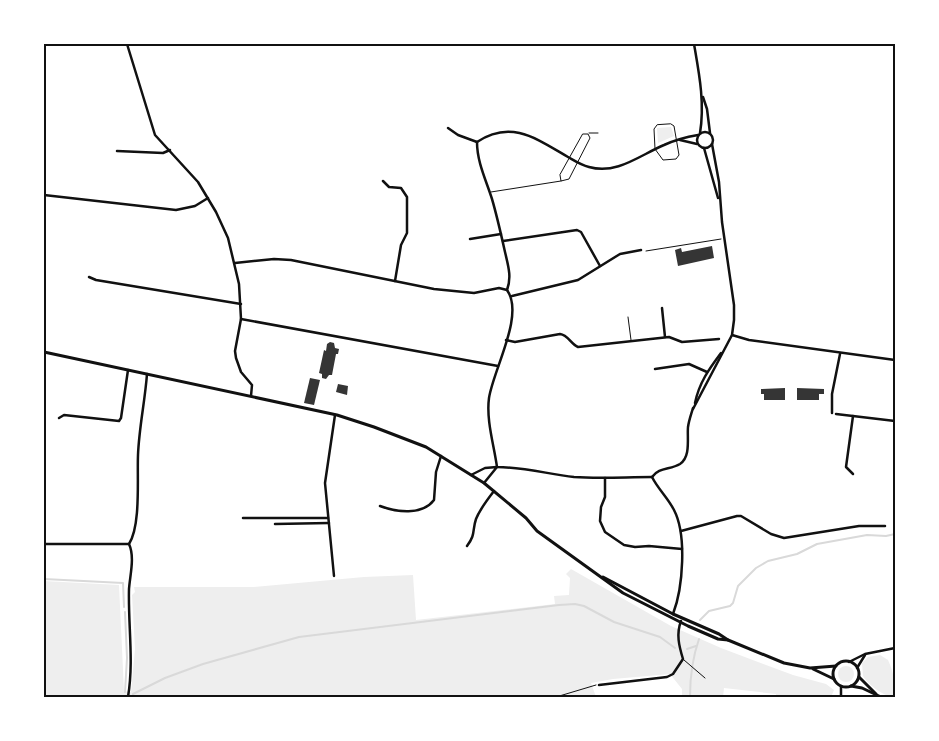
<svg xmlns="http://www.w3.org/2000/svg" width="939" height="741" font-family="Arial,sans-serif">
<rect width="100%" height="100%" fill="#fff"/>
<g fill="#eee">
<polygon points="671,127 674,136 658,143 657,128"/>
<polygon points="571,569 671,626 721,648 793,675 826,684 834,690 831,697 776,697 776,694 724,688 723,697 682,697 682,689 670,674 613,679 591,683 596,697 44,697 44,581 119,585 124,691 131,692 135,649 132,595 135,592 134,587 254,587 364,577 413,575 416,620 555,604 554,596 569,595 570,578 566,574"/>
<path d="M880 655 888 660C894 673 895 683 895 697 885 697 869 686 863 676L862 663 868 657Z"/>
<circle cx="846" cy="674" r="8"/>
</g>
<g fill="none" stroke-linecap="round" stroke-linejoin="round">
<g stroke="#d9d9d9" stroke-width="2">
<polyline points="44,579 123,583 124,607"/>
<polyline points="125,612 127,658 125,692"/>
<polyline points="700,620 709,611 730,606 733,603 738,586 756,568 768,561 797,554 817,544 867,535 886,536 895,534"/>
<polyline points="687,649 696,646"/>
<polyline points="133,697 133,694 165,678 203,664 299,637 559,605 575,604 584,606 614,622 660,637 675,648"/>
<path d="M690 697C690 676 692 659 699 639"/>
</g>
</g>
<g fill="#353535">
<polygon points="712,246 714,258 678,266 675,250 681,248 682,252"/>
<polygon points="330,342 334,343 335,348 339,349 338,354 336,354 332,375 329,375 326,379 322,378 322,374 319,373 324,350 326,351 327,344"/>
<polygon points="310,378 320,380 314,405 304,403"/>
<polygon points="338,384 348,386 347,395 336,392"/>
<polygon points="785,388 785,400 764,400 764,394 761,394 761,389"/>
<polygon points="797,388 824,389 824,394 819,394 819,400 797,400"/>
</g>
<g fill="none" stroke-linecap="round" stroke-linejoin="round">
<g stroke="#111" stroke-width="1">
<polyline points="646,251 721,239"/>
<polyline points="556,697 596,685"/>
</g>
<g stroke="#111" stroke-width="1">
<polygon points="671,124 674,126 679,155 676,159 663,160 655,149 654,129 657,125"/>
<polyline points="589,133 598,133"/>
<polygon points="583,134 588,134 590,138 569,179 561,181 560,175"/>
<polyline points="491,192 561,181"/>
<polyline points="628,317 631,340"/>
<polyline points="684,660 705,678"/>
</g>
<g stroke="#111" stroke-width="2.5">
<polyline points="127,44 155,135 198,182 216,212 228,238 239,284 241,319 235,351 236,358 241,372 252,385 251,396"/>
<path d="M694 44C699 73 705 103 700 133"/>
<polyline points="703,97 707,109 710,133"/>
<polyline points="448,128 458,135 477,142"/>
<circle cx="705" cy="140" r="8"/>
<polyline points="680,140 697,144"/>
<path d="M477 142C477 162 486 180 492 199 497 216 501 234 505 252 508 265 512 277 507 290 525 315 493 370 489 398 486 420 494 445 497 467 523 467 548 474 574 477 600 479 626 477 652 477"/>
<path d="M477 142C511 119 537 139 568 157 575 161 581 165 589 167 617 175 640 155 664 145 675 140 686 137 698 135"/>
<polyline points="704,148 718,198"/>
<polyline points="117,151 163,153 170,150"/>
<polyline points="383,181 389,187 401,188 407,197 407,233 401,245 395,281"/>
<polyline points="44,195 176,210 195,206 208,198"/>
<polyline points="470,239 501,234"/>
<polyline points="503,241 577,230 581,232 600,266"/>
<polyline points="235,263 274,259 291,260 434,289 474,293 499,288 507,290"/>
<polyline points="89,277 96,280 241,304"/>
<polyline points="512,296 578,280 620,254 641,250"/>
<polyline points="662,308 665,337"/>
<polyline points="241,319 498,366"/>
<polyline points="732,335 749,340 895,360"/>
<path d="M506 340 515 342 560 334C568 335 571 344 578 347L669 337 682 342 719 339"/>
<polyline points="655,369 689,364 707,372"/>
<path d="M695 403C699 383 709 369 721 353"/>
<polyline points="693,409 732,335 734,320 734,305 722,222 719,182 712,144"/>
<polyline points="832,413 832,394 840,354"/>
<polyline points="836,414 895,421"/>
<polyline points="853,416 846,467 853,474"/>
<polyline points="59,418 64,415 119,421 121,418 128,370"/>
<polyline points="471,475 485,468 497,467 484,483"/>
<path d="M652 477C659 467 670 470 680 464 691 457 687 438 688 427 689 420 691 415 693 408"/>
<path d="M652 477C658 489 668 498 674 510 687 535 683 588 673 614"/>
<polyline points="605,478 605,497 601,507 600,521 605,532 624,545 635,547 649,546 682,549"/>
<path d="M380 506C396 512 422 516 434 500L436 472 441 456"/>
<polyline points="243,518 328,518"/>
<polyline points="275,524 329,523"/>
<polyline points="681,531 737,516 741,516 771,534 784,538 859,526 885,526"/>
<polyline points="44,544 129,544"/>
<path d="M467 546C476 534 472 531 476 519 480 509 487 500 494 491"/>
<polyline points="334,576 325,483 335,415"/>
<polyline points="849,662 865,654 895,648"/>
<polyline points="857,668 865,655"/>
<path d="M599 685 667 677 673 674 683 659C679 646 676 634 681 621"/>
<polyline points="841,686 841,696 849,697"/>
<path d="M128 697C134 661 128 625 129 589 130 575 135 557 129 544 141 525 137 478 138 455 139 428 145 401 147 374"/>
</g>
<g stroke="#111" stroke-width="3">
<polyline points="44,352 337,415 374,427 426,447 484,483 526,518 537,531 623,593 688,626 718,639 728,640"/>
<polyline points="603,577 673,614 719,634 728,640 784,663 810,668 836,666"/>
<circle cx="846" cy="674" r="13"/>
<polyline points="813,669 834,679"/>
<polyline points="859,677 876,694"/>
<polyline points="851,686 862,688 881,697"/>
</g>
</g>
<rect width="939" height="741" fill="none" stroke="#ffffff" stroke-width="90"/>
<rect x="45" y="45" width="849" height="651" fill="none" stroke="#111" stroke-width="2"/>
</svg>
